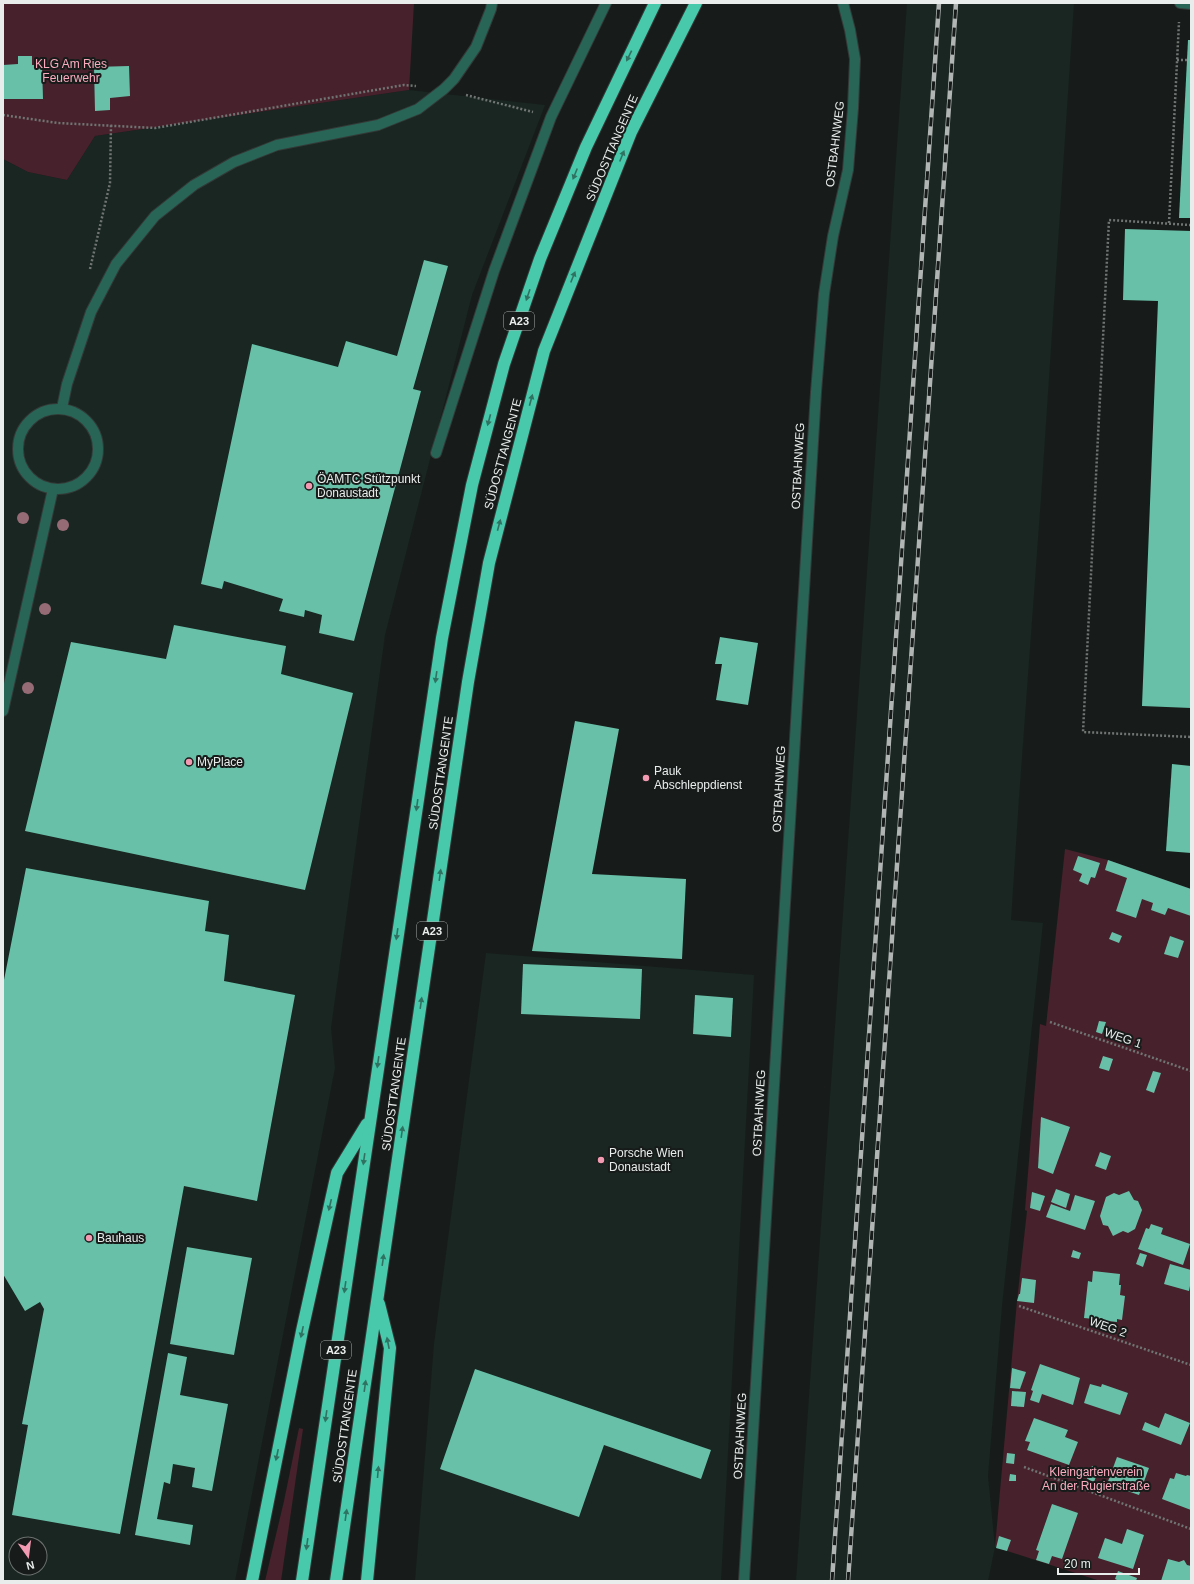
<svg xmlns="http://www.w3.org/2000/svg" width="1194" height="1584" font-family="Helvetica,sans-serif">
<rect width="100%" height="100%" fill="#171c1a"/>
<g fill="#192622" fill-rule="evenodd">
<polygon points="907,3 1074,3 1041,498 1019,798 1011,920 1043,923 1002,1306 988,1476 995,1547 988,1581 796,1581"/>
<path d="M409 90 545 105 472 295 385 635 331 1028 335 1068 235 1581H3V159L28 172 67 180 95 136ZM16 1544H40V1568H16Z"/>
<polygon points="486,953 754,975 721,1581 415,1581 434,1344"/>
</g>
<g fill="#47212c">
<polygon points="3,3 414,3 409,90 95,136 67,180 28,172 3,159"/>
<polygon points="1065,849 1108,860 1191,889 1191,1581 1100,1581 995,1547 1017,1301 1027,1211 1025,1210 1040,1024 1046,1026"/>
<polygon points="299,1428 303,1429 281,1581 265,1581 284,1501"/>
</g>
<g fill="#68c0a8">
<polygon points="1188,40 1191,40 1191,218 1179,218"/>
<polygon points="18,56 32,56 32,65 42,65 43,99 4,99 3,65 18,64"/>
<polygon points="129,66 130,96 110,98 110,110 95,111 94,67"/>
<polygon points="1125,229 1191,231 1191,708 1142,706 1158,301 1123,300"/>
<polygon points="424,260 448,266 413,389 421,391 354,641 319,633 322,615 305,610 304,617 279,611 283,599 224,581 222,589 201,584 252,344 338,367 346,341 397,356"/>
<polygon points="174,625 286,646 281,674 353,693 305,890 25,831 71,642 166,659"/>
<polygon points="720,637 758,643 748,705 716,700 722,664 715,664"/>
<polygon points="575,721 619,729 592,874 686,879 682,959 532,951"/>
<polygon points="1172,764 1191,766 1191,853 1166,851"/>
<polygon points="1078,856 1100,863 1095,878 1091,877 1088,885 1079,881 1082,874 1073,870"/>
<polygon points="1108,860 1191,889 1191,916 1168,908 1165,915 1151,910 1153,903 1142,899 1136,918 1116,911 1127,878 1105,870"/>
<polygon points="26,868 209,901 205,931 229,935 224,981 295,995 257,1201 184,1186 120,1534 12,1515 28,1425 22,1424 44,1309 40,1302 25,1311 3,1274 3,985"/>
<polygon points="1112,932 1122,936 1119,943 1109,939"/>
<polygon points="1170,936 1184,941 1178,958 1164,954"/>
<polygon points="523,964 642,969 640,1019 521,1014"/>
<polygon points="695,995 733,998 731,1037 693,1034"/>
<polygon points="1099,1021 1106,1022 1102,1034 1096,1032"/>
<polygon points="1103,1056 1113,1059 1109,1071 1099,1068"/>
<polygon points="1153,1071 1161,1073 1154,1093 1146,1090"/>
<polygon points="1041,1117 1070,1127 1053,1174 1038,1168"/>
<polygon points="1100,1152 1111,1156 1106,1170 1095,1166"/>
<polygon points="1056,1189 1070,1194 1066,1208 1051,1202"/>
<polygon points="1129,1191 1134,1200 1138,1201 1142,1210 1135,1229 1128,1233 1123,1231 1113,1236 1108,1226 1103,1225 1100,1216 1106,1197 1114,1193 1119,1195"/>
<polygon points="1032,1192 1045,1196 1040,1211 1030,1208"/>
<polygon points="1075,1195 1095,1201 1085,1230 1046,1217 1051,1204 1070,1211"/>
<polygon points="1151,1224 1163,1228 1161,1234 1190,1244 1183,1265 1138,1249 1146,1228 1149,1229"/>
<polygon points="187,1247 252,1258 234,1355 170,1344"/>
<polygon points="1073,1250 1081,1253 1079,1259 1071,1257"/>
<polygon points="1140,1253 1147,1255 1143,1267 1136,1264"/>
<polygon points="1170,1264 1191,1270 1191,1286 1190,1286 1189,1291 1164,1284"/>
<polygon points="1093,1271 1120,1274 1119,1285 1121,1285 1120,1295 1125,1296 1122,1320 1117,1319 1117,1322 1108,1321 1107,1326 1094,1325 1094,1319 1084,1318 1088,1281 1092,1282"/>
<polygon points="1022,1278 1036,1280 1034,1303 1017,1301 1019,1294 1020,1294"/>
<polygon points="168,1353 187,1357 180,1395 228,1404 212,1491 192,1487 195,1468 173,1464 170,1484 164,1482 157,1519 193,1525 190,1545 135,1535"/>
<polygon points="1040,1364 1080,1378 1073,1405 1042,1394 1039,1403 1030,1400 1033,1391 1031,1390"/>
<polygon points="1012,1368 1026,1372 1020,1389 1010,1388"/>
<polygon points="475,1369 711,1450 701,1479 604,1445 579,1517 440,1469"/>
<polygon points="1090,1384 1101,1387 1102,1384 1128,1393 1120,1415 1084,1403"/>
<polygon points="1012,1391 1026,1392 1024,1407 1011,1406"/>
<polygon points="1165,1413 1190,1423 1181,1445 1142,1430 1145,1422 1159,1428"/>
<polygon points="1034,1418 1068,1430 1065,1437 1078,1442 1069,1465 1027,1450 1030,1442 1025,1441"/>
<polygon points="1007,1453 1015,1454 1014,1464 1006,1463"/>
<polygon points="1117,1457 1149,1468 1139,1495 1107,1484"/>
<polygon points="1092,1466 1099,1469 1094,1482 1087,1479"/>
<polygon points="1176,1473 1186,1476 1187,1475 1191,1476 1191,1510 1162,1499 1170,1478 1174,1479"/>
<polygon points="1010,1474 1016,1475 1016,1481 1009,1481"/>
<polygon points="1052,1504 1078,1513 1062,1559 1052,1556 1049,1564 1036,1560 1039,1551 1036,1550"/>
<polygon points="1127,1529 1144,1535 1133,1569 1098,1558 1105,1538 1122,1544"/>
<polygon points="999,1536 1011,1540 1007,1551 996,1548"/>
<polygon points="1168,1559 1179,1562 1184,1560 1187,1565 1191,1566 1191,1581 1161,1581"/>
<polygon points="1118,1571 1137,1578 1136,1581 1119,1581 1115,1579"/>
</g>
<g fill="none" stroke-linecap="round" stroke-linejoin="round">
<g stroke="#343937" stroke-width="12">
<g id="minor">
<polyline points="1180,3 1191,4"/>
<polyline points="62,408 67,384 91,312 116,264 155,216 194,185 234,162 277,145 378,125 418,109 444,89 454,79 476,47 491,9 492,3"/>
<circle cx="58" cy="449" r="40"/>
<polyline points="436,453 494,271 551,117 606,3"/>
<polyline points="3,711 53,489"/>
<polyline points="744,1581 816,392 824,294 833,236 848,170 853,108 855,59 850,30 843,3"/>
</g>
</g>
<g stroke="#343937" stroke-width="14">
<g id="highway">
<polyline points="252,1581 302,1331 337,1173 367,1124"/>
<polyline points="302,1581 442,638 472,485 504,364 540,259 586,147 655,3"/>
<polyline points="336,1581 468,682 489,563 544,351 631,132 696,3"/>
<polyline points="367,1581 390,1348 379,1304"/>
</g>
</g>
<g stroke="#707573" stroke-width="2.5" stroke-dasharray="2 2" stroke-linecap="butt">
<polyline points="1177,60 1187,60"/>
<polyline points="466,95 533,112"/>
<polyline points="3,115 58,123 155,128 404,85 416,86"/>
<polyline points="1169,223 1179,22"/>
<polyline points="1191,225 1109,220 1083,732 1191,737"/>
<polyline points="90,269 110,183 111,125"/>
<polyline points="1050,1022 1191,1071"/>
<polyline points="1019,1306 1191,1365"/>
<polyline points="1024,1467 1191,1529"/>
</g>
<use href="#minor" stroke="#286556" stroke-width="10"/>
<use href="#highway" stroke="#48c9ab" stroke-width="12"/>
<g stroke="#b1b5b4" stroke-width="4.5">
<g id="rail">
<polyline points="832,1581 939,3"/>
<polyline points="848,1581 956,3"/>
</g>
</g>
<use href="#rail" stroke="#171c1a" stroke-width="3" stroke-dasharray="9" stroke-linecap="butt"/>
</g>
<g fill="#956b75">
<circle cx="23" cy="518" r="6"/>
<circle cx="63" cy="525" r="6"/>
<circle cx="45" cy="609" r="6"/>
<circle cx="28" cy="688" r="6"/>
</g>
<defs><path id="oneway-solid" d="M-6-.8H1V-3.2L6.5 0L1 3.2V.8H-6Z"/></defs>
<g fill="#307262">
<use href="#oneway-solid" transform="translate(629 56) rotate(116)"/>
<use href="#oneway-solid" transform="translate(622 156) rotate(-68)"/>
<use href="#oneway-solid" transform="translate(575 174) rotate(112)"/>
<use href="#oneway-solid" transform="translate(573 277) rotate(-68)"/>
<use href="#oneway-solid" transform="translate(528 295) rotate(109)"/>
<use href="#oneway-solid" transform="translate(531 400) rotate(-75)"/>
<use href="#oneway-solid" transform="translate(489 420) rotate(105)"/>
<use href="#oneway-solid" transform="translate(499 525) rotate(-75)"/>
<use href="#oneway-solid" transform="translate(436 677) rotate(98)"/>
<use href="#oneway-solid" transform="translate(417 805) rotate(98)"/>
<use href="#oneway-solid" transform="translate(440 875) rotate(-82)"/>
<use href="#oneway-solid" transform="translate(397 934) rotate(98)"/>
<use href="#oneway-solid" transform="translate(421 1003) rotate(-82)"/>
<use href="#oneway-solid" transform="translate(378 1062) rotate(98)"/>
<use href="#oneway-solid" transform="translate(402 1132) rotate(-82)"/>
<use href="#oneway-solid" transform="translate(364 1159) rotate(98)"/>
<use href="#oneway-solid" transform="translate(330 1205) rotate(103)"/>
<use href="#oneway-solid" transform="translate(383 1260) rotate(-82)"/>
<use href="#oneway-solid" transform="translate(345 1287) rotate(98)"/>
<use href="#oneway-solid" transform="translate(302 1332) rotate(102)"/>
<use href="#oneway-solid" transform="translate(388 1343) rotate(-101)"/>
<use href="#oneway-solid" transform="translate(365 1386) rotate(-82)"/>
<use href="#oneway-solid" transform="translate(326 1416) rotate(98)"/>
<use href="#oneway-solid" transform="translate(277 1455) rotate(102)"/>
<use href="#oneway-solid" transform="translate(378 1472) rotate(-85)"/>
<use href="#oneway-solid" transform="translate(346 1515) rotate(-82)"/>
<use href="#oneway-solid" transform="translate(307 1544) rotate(98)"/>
</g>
<g fill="#f19ab1" stroke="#171c1a" stroke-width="1.5">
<circle cx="309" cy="486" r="4"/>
<circle cx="189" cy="762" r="4"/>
<circle cx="646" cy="778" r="4"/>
<circle cx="601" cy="1160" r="4"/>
<circle cx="89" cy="1238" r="4"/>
</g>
<g text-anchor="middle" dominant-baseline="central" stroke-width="4" stroke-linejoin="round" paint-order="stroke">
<g fill="#171c1a" stroke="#aaaead" stroke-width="1">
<rect x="504" y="312" width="30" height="18" rx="3"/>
<rect x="417" y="922" width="30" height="18" rx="3"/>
<rect x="321" y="1341" width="30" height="18" rx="3"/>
</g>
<g font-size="11" font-weight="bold" fill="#e9edec">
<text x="519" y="321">A23</text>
<text x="432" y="931">A23</text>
<text x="336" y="1350">A23</text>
</g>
<g font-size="12" fill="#fcabbf" stroke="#171c1a">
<text x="71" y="64">KLG Am Ries<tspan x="71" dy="14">Feuerwehr</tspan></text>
<text x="1096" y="1472">Kleingartenverein<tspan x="1096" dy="14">An der Rugierstraße</tspan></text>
</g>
<g font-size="12" fill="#e9edec" stroke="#171c1a">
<text transform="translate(835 144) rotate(-83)">OSTBAHNWEG</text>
<text transform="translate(612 148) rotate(-67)">SÜDOSTTANGENTE</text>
<text transform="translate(503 454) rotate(-75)">SÜDOSTTANGENTE</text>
<text transform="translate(798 466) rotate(-87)">OSTBAHNWEG</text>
<text transform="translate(441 773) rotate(-82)">SÜDOSTTANGENTE</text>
<text transform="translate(779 789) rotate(-87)">OSTBAHNWEG</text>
<text transform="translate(1123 1038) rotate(19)">WEG 1</text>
<text transform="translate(394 1094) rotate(-82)">SÜDOSTTANGENTE</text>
<text transform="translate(759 1113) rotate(-87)">OSTBAHNWEG</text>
<text transform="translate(1108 1327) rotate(19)">WEG 2</text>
<text transform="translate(345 1426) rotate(-82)">SÜDOSTTANGENTE</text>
<text transform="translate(740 1436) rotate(-87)">OSTBAHNWEG</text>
</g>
<g font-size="12" fill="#e9edec" stroke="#171c1a" text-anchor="start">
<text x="317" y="479">ÖAMTC Stützpunkt<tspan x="317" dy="14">Donaustadt</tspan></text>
<text x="197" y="762">MyPlace</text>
<text x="654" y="771">Pauk<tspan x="654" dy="14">Abschleppdienst</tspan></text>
<text x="609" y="1153">Porsche Wien<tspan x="609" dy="14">Donaustadt</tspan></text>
<text x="97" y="1238">Bauhaus</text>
</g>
</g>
<rect width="1194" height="1584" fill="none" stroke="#e9edec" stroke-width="8"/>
<g transform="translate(28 1556) rotate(166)"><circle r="19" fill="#171c1a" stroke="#6b706e"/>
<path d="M0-3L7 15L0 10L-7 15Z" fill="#f19ab1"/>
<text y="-6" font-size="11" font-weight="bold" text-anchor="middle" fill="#e9edec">N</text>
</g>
<path d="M1058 1568v6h81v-6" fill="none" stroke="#e9edec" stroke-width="2"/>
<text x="1064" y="1568" font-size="12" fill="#e9edec" stroke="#171c1a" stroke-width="3" paint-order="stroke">20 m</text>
</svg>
